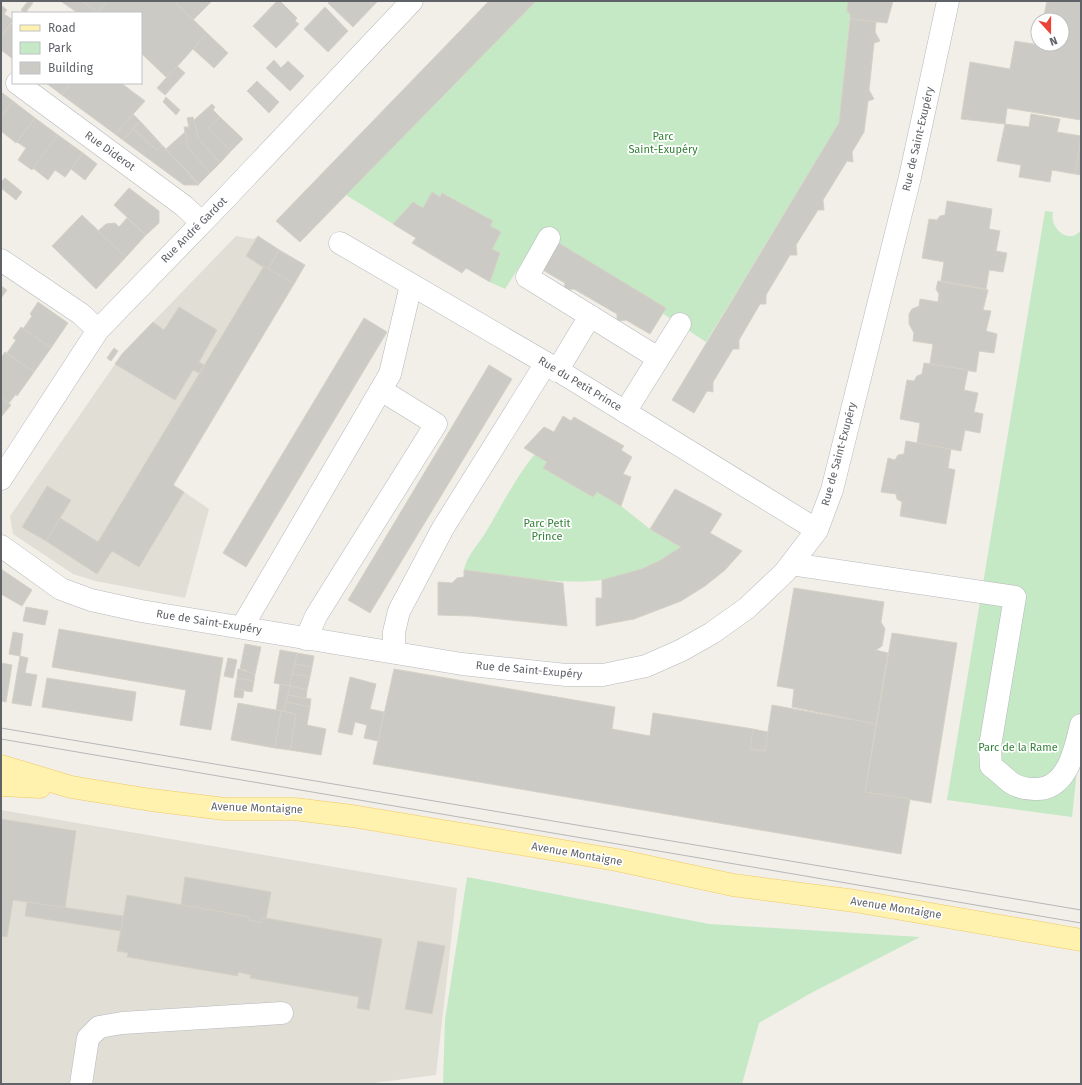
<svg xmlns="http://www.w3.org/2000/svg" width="1082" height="1085" font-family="'Fira Sans',sans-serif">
<rect width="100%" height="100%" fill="#f1efe8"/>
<g fill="#e1ded6">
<polygon points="236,236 253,239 258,236 305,265 174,485 209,509 185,598 95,581 73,574 13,534 10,516 122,354"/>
<polygon points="1,810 457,888 436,1075 365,1084 1,1084"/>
</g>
<g fill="#c5e8c5">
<polygon points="536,1 848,1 850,13 839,123 706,342 541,233 505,289 490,282 500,253 492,249 490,226 493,221 443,193 440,197 432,192 423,208 413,202 393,224 346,195"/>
<path d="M1045 211 1053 212C1049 228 1069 246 1081 230V732L1072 817 947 800Z"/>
<path d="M535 454 547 462 544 468 593 497 597 492 621 506 650 529 681 547C668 555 656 564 642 570 585 592 523 577 464 570 467 556 476 547 484 535 501 508 514 479 535 454Z"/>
<polygon points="467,877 709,924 920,937 811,993 759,1023 742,1084 443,1084 445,1020"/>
</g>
<g fill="#cccac5" stroke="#d6d1c6">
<polygon points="28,1 33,3 25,13 21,10"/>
<polygon points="63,1 82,1 98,12 78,13 62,2"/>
<polygon points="82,1 107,1 98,12"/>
<polygon points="107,1 174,1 207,33 167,78 141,53 141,13 100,13 99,11"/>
<polygon points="174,1 212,1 193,20"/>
<polygon points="277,1 280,1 297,18 295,21 299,24 276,48 253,26"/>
<polygon points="331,1 368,1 373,6 353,27 328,3"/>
<polygon points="368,1 378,1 373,6"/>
<polygon points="489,1 536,1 300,242 276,221"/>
<polygon points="848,1 893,1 887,23 850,19 850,13 847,12"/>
<polygon points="1047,1 1081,1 1081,120 1007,108 1005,124 961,119 970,62 1010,69 1015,41 1039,45 1062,44 1062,20 1043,20"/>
<polygon points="1,5 7,10 4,14 13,20 1,37"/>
<polygon points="325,7 348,31 328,52 304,29"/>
<polygon points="850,19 876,22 875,32 880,41 874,43 869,90 874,99 868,101 864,132 852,152 853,162 847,161 823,200 824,210 818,210 796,245 797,255 790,255 766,295 766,304 760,304 739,340 739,349 733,349 713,382 713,392 707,391 694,413 672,400 839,123"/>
<polygon points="11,24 13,26 13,59 1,50 1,37"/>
<polygon points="207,33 228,53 214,68 193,49"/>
<polygon points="274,60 281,68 288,61 304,76 290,91 266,68"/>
<polygon points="177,66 185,73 165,95 157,88"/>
<polygon points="257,81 279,102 269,113 247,91"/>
<polygon points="46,83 71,83 62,95"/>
<polygon points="71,83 121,83 145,101 115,134 62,95"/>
<polygon points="1,92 13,101 1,117"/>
<polygon points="166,97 180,110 176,115 163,102"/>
<polygon points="13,101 35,118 16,143 1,131 1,117"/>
<polygon points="212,104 215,107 213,110 220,117 209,128 231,151 220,163 198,138 194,120"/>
<polygon points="133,114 140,121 123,140 115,134"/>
<polygon points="1031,114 1060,119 1057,132 1081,136 1075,174 1052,170 1050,182 1019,177 1021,165 997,161 1005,124 1029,127"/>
<polygon points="193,117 198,138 220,163 210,173 188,148 184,127 189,127 187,118"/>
<polygon points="220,117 243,139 231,151 209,128"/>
<polygon points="35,118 58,135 32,170 18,160 26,148 17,142"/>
<polygon points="140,121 162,145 157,150 133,129"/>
<polygon points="133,129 157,150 162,145 199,185 184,185 123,140"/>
<polygon points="185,132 188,148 210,173 199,184 166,149"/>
<polygon points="58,135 83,153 65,177 55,170 48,180 33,168"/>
<polygon points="1081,136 1081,175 1075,174"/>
<polygon points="83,153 97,164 85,180 71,169"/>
<polygon points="5,178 22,192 16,200 1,188 1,182"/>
<polygon points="129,188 159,211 159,223 146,235 114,205"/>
<polygon points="432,192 440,197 442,193 493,221 490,226 501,232 492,249 500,253 490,282 466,268 462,273 412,243 416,238 393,224 413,202 423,208"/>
<polygon points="947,201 992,209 989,229 1000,231 996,251 1007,253 1003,272 989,270 986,289 941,281 944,262 922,258 929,219 937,220 940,216 945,215"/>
<polygon points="82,215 126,257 96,289 52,246"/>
<polygon points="127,218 146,235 126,257 98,231 106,224 115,223 119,227"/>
<polygon points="258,236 279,250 268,269 263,267 246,256"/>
<polygon points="557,242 666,308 650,334 626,320 617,321 617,314 574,289 564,290 565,283 541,269"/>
<polygon points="279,250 305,265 294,284 268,269"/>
<polygon points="264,266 294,284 173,485 184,492 139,567 112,551 97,574 46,541 60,518 98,542"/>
<polygon points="938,281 988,290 983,310 991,311 986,331 997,334 994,353 979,351 976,372 930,364 933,344 913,341 914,333 909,324 909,314 912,309 919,306 920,299 938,302 939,294 936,289"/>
<polygon points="1,286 7,290 1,298"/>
<polygon points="38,302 68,323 51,348 23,329 32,316 30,314"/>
<polygon points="179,307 217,330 199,362 204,365 199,373 193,370 175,400 115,364 122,354 153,322 164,330"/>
<polygon points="364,318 387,332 246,567 223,553"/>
<polygon points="21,327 51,348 34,372 7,353 16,340 13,338"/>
<polygon points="114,348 118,351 111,361 107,358"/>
<polygon points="5,352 34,372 17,396 16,394 9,403 1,398 1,358"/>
<polygon points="924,363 968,370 964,390 978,393 974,412 983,414 980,433 965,430 961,451 917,443 920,423 900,419 907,380 914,381 917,376 922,374"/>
<polygon points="489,365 512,379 370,613 348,600"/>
<polygon points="1,398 11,405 1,417"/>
<polygon points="563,416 571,421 574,417 624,446 621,450 632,457 623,474 631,477 621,506 597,492 593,497 543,468 547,462 524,448 544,427 554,432"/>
<polygon points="906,441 951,449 948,468 955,470 946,524 900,516 902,502 897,499 896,494 881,492 888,458 895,460 898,455 904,454"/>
<polygon points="47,486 71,500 46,541 22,527"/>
<polygon points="675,489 722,514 710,533 742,551 725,570 705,586 681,601 634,619 596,626 596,598 602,598 602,580 642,569 659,561 681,547 650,529"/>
<polygon points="1,569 32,590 22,606 1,594"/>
<polygon points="464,570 563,583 567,626 471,616 438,615 438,582 452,583 457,578 464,577"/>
<polygon points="794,588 884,602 881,622 885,629 882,646 876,650 888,653 876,724 792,707 794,689 777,686"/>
<polygon points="26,607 48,611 45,625 23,621"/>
<polygon points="59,629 223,658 211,730 180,725 186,690 52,667"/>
<polygon points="13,632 23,634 20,656 9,654"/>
<polygon points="892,633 957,643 931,803 865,792"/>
<polygon points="245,644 261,647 255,674 245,672 246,670 240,669"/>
<polygon points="280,650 297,653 290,686 274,683"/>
<polygon points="297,653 314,656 312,667 295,664"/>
<polygon points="20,656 28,658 25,673 37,675 31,706 12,703"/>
<polygon points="228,658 237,660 233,678 224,676"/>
<polygon points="1,663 12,665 6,702 1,701"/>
<polygon points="295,664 312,667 310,677 292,674"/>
<polygon points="238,669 255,674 254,681 237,678"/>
<polygon points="394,669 615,707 612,729 650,736 653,713 753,729 750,749 765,751 772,705 876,724 865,792 910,799 901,854 373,764"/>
<polygon points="292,674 310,677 307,690 290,686"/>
<polygon points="350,677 376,684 370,709 384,712 378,741 364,738 367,725 355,722 352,735 338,732"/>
<polygon points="47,678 136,692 132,721 42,707"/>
<polygon points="237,678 254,681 252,692 235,689"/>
<polygon points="280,684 290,686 284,711 276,711"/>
<polygon points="290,686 307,690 306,698 288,695"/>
<polygon points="235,689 244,690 243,698 234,697"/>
<polygon points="288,695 311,699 310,707 286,702"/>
<polygon points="286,702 310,707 307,725 326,729 321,755 290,750 296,714 284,711"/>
<polygon points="238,703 281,711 275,748 231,740"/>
<polygon points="281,711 296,714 290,750 275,748"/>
<polygon points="753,729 768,732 765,751 750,749"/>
<polygon points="1,819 76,831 65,908 13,900 7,937 1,936"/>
<polygon points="185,877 271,892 266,919 262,919 261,923 249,920 250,917 181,905"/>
<polygon points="127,895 250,917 249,920 261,923 262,919 266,918 382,939 369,1010 357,1008 359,997 250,978 251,975 238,972 238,976 127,957 128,953 117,951"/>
<polygon points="27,902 123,916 121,931 25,916"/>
<polygon points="418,941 445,946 432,1014 405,1009"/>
</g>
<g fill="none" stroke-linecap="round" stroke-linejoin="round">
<g stroke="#b5b8bc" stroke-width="23">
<g id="minor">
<polyline points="17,83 184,206 201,222"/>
<polyline points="549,238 527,277 658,358"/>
<polyline points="340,243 546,363 817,530"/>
<polyline points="1,260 81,314 98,330"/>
<polyline points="557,371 590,316"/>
<polyline points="625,412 680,324"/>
<polyline points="1,479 98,330 224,200 412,1"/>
<polyline points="1,546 61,589 91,600 141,611 462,664 566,675 603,675 646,666 682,650 712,633 747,608 785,572 817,530 832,490 910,177 948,1"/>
<path d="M791 564 1015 597 990 746 991 766C998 771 1004 777 1010 782 1017 787 1025 789 1034 789 1067 791 1075 750 1081 725"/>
<polyline points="242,627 390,374 411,285"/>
<polyline points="306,639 316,616 436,424 381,390"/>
<polyline points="394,651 394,632 399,611 443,528 546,363"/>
<polyline points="81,1084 88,1038 99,1027 122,1023 282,1013"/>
</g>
</g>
<g stroke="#f2c960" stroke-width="23">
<g id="major">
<polyline points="1,766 71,787 151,800 225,809 294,809 352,816 617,860 733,885 855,901 1081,940"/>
<polyline points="1,785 40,787"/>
</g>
</g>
<use href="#minor" stroke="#fff" stroke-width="22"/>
<use href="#major" stroke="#fff2af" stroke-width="22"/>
<g stroke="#b6b7b8" stroke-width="1">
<polyline points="1,728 1081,910"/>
<polyline points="1,739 1081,923"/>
</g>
</g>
<g text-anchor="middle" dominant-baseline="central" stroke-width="3.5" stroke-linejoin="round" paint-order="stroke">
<g font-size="11" fill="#348238" stroke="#fff">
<text x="663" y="136">Parc<tspan x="663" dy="13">Saint-Exupéry</tspan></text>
<text x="547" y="523">Parc Petit<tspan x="547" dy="13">Prince</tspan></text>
<text x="1018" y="747">Parc de la Rame</text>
</g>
<g font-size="11" fill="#5f6368" stroke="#fff">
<text transform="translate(918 139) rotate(-77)">Rue de Saint-Exupéry</text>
<text transform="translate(110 151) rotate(36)">Rue Diderot</text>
<text transform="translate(194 230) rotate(-45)">Rue André Gardot</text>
<text transform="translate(580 384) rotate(31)">Rue du Petit Prince</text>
<text transform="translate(839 454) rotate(-75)">Rue de Saint-Exupéry</text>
<text transform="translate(209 622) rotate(9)">Rue de Saint-Exupéry</text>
<text transform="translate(529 670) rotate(5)">Rue de Saint-Exupéry</text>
<text transform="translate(257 808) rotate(2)">Avenue Montaigne</text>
<text transform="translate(577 854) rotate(10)">Avenue Montaigne</text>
<text transform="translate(896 908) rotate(9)">Avenue Montaigne</text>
</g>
</g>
<rect width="1082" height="1085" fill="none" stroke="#5f6368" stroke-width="4"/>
<rect x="12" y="12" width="130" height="72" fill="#ffffff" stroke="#bfc1c3"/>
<rect x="20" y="25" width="20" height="6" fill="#fff2af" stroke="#bfc1c3"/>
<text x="48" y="32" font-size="12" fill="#5f6368">Road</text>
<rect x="20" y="42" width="20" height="12" fill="#c5e8c5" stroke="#bfc1c3"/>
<text x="48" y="52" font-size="12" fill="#5f6368">Park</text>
<rect x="20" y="62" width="20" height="12" fill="#cccac5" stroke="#bfc1c3"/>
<text x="48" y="72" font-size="12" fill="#5f6368">Building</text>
<g transform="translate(1050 32) rotate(159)"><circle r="19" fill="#ffffff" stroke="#bfc1c3"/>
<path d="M0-3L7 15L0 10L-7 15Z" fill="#ea4335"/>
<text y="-6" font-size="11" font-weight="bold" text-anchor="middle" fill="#5f6368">N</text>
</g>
</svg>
